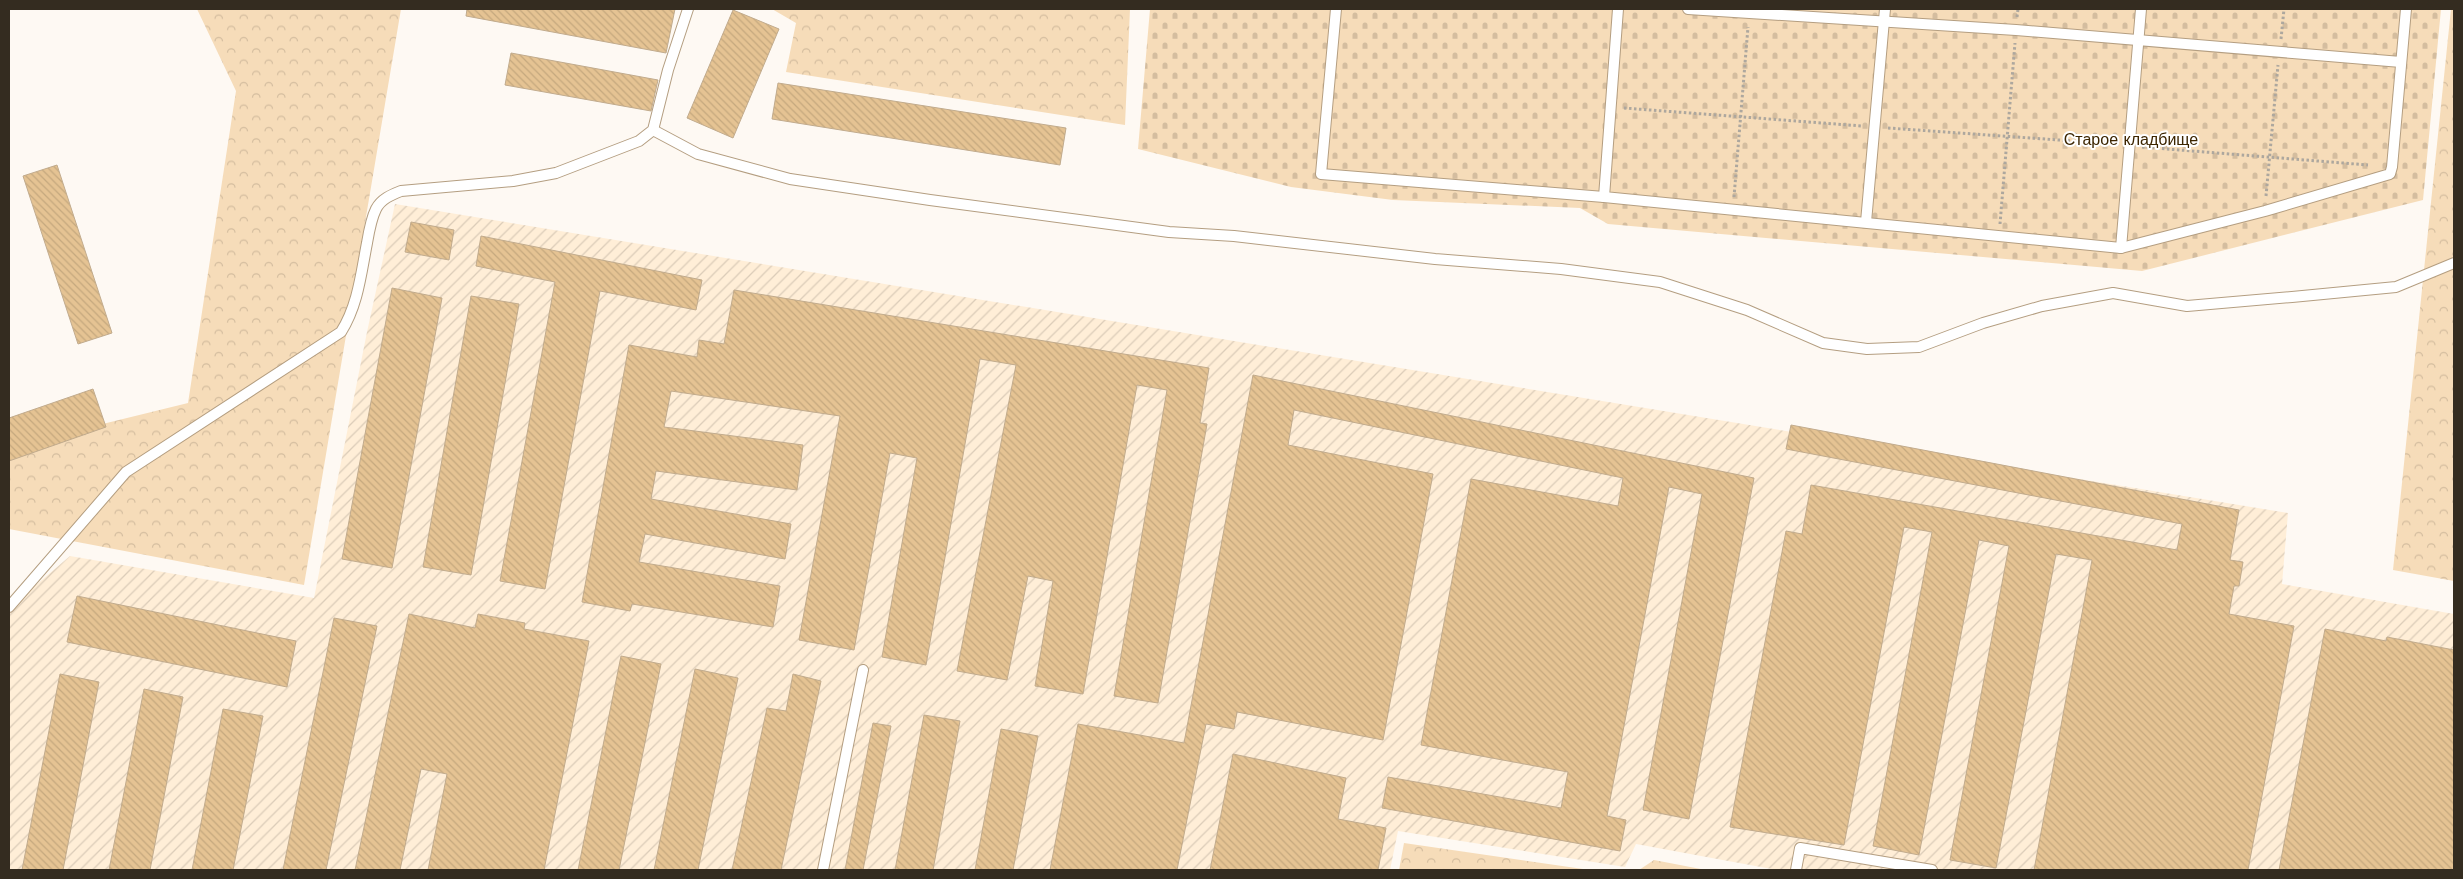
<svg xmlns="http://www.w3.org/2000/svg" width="2463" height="879" font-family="'Work Sans',sans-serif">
<defs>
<pattern id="industrial-furrows" width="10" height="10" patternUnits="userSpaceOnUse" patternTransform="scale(1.25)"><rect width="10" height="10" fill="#ffeed7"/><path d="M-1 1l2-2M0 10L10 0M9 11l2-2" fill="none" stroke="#dbccb8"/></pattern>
<pattern id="forest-crowns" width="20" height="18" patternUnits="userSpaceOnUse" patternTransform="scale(1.25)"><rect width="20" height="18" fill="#f6dcb9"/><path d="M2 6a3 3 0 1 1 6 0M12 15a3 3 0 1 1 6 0" fill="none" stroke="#d4bd9f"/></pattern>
<pattern id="cemetery-stones" width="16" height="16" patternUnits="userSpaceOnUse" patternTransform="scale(1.25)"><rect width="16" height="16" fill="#f6dcb9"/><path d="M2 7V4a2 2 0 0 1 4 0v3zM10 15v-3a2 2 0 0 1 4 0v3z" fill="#d4bd9f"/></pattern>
<pattern id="building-back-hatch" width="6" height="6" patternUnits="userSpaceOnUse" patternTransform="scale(1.25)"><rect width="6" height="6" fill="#e5c393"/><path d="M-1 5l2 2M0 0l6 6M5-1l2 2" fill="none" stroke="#c5a87e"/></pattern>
</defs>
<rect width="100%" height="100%" fill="#fef9f3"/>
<polygon fill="url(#industrial-furrows)" points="395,204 2288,513 2282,584 2454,614 2454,870 1777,870 1636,844 1625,867 1398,831 1390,870 9,870 9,608 70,556 314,598 367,332"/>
<g fill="url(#forest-crowns)">
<polygon points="197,9 401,9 304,585 9,529 9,447 188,403 236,91"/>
<polygon points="772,9 1130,9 1125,125 786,72 796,23"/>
<polygon points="2451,9 2454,9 2454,581 2393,570"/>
<polygon points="1404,843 1590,870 1399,870"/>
<polygon points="1654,860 1706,870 1639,870"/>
</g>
<polygon fill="url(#cemetery-stones)" points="1150,9 2441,9 2423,200 2142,271 1608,224 1580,208 1393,200 1291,187 1138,149"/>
<g fill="url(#building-back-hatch)" stroke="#c1ab8d">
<polygon points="467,9 675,9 666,53 466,16"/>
<polygon points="733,10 779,29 733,138 687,118"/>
<polygon points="511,53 658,80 651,111 505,85"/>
<polygon points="778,83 1066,128 1060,165 772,119"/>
<polygon points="57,165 112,333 78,344 23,176"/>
<polygon points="411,222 454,230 449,260 405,252"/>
<polygon points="481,236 702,280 696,310 600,291 545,589 500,581 555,282 476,266"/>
<polygon points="392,288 442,298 392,568 342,559"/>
<polygon points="734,290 1209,368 1200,423 1207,424 1158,703 1114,696 1167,390 1137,385 1083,694 1035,686 1053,581 1028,576 1007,680 957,671 1016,365 980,359 926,665 882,657 917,458 890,453 854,650 799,640 840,416 671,391 664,427 803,445 797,490 656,471 651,499 791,524 785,559 645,534 639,562 780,586 773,627 632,604 630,611 582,602 629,345 697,357 699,340 724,344"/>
<polygon points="471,296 519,304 471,575 423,567"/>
<polygon points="1253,375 1754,478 1689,819 1643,810 1702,494 1669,487 1607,816 1626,820 1620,851 1382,808 1388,777 1561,808 1568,772 1421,745 1471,479 1618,506 1623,478 1294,410 1288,445 1433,474 1383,740 1237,712 1234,729 1206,724 1177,870 1050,870 1078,724 1184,743"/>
<polygon points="93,389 106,427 9,461 9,418"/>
<polygon points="1791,425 2239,510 2230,560 2243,562 2239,586 2234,586 2229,614 2294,626 2248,870 2034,870 2092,560 2056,554 1996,868 1950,860 2009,546 1979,540 1919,855 1873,846 1932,532 1904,527 1844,845 1730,827 1786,531 1802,534 1811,485 2177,550 2182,524 1786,449"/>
<polygon points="77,596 296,641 287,687 67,642"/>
<polygon points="409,614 475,628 478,614 525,623 524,629 589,641 544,870 428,870 447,774 421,769 400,870 355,870"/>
<polygon points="334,618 377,626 326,870 283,870"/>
<polygon points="2325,629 2386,641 2387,637 2454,650 2454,870 2279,870"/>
<polygon points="621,656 661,664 619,870 578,870"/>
<polygon points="695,669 738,678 698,870 654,870"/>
<polygon points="60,674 99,682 63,870 22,870"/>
<polygon points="793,674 821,681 781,870 732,870 767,708 786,711"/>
<polygon points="144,689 183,697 150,870 109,870"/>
<polygon points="223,709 263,716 233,870 192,870"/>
<polygon points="924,715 960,721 933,870 895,870"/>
<polygon points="873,723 891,726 863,870 845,870"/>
<polygon points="1001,729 1038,736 1013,870 975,870"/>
<polygon points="1233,754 1346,778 1338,819 1386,828 1378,870 1210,870"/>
</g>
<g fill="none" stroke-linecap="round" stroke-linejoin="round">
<g stroke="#b49e81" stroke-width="12">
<g id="service">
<polyline points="1336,9 1321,174 1604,197"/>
<polyline points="1618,9 1604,197 2121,248 2265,211 2390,174 2392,167 2406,9"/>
<polyline points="1688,9 2016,30 2401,62"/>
<polyline points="653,130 698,154 790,179 930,200 1169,232 1234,236 1435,259 1561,269 1660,282 1747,310 1823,343 1867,349 1919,347 1983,323 2042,306 2113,293 2187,306 2292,297 2396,287 2454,263"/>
<polyline points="1866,222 1885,9"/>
<polyline points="2121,248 2141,9"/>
<path d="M9 607 126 472 341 332C358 305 361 274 367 243 369 231 371 219 376 209 381 199 391 195 401 191L513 181 556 173 639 141 653 130 668 70 688 9"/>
<polyline points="823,870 863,670"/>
<polyline points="1796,870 1800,848 1932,870"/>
</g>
</g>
<g stroke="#ada79e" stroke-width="3" stroke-dasharray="2.5 2.5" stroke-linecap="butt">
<polyline points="2017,17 2018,9"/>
<polyline points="2281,39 2284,9"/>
<polyline points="1624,108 1862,126"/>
<polyline points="1888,128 2116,144"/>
<polyline points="2142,147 2368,165"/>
<polyline points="2266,196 2278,65"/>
<polyline points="1734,197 1748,27"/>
<polyline points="2000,224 2015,43"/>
</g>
<use href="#service" stroke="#fff" stroke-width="10"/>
</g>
<g text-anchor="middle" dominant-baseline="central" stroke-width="4" stroke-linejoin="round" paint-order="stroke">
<g font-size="16" fill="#3c2500" stroke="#fff">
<text x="2131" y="139">Старое кладбище</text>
</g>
</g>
<rect width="2463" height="879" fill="none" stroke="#342c20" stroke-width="20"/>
</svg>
